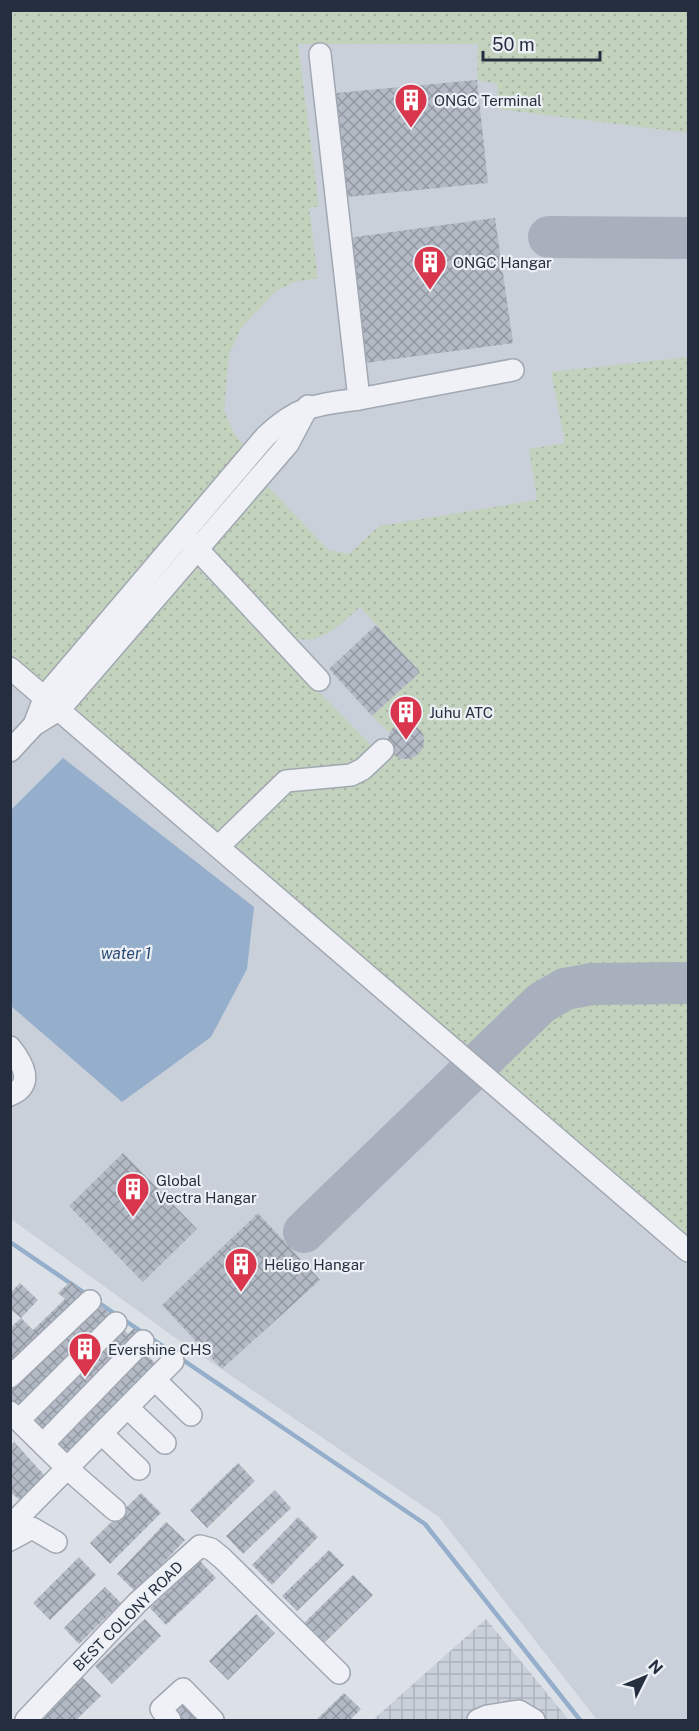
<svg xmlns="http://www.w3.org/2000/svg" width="699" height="1731" font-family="'Public Sans',sans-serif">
<defs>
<pattern id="industrial-grid" width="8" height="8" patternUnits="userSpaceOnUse" patternTransform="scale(1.5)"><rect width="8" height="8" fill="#cad0da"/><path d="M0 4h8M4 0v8" fill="none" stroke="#adb3bc"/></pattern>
<pattern id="grass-dots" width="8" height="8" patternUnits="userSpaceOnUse" patternTransform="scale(1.5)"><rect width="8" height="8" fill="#c2d2bd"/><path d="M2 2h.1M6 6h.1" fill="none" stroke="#a7b5a4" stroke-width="1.8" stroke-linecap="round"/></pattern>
<pattern id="building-cross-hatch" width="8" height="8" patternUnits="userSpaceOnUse" patternTransform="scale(1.5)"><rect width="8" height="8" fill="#b3bac5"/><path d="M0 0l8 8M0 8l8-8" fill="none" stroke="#9198a1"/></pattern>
</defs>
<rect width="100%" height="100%" fill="#dce1e8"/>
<polygon fill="#cad0da" points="11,11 688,11 688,1720 597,1720 439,1517 177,1339 11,1219"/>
<polygon fill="url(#industrial-grid)" points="486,1619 569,1720 373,1720"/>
<g fill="url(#grass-dots)">
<polygon points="11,11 688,11 688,133 498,109 497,84 477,80 478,44 298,44 319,206 309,208 318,278 294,282 275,292 242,327 229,354 224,410 235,435 245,447 44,685 11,657"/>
<path d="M688 357V966C650 966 571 959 541 978L468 1051 228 845 287 788 392 753 404 760 416 757 424 743C423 730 416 723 403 723L390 733 372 716 420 672 360 607C340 624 322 646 293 638L205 550 264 482 328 550 349 554 379 526 537 500 529 449 565 443 551 372Z"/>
<polygon points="193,564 376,750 363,762 282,777 219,837 70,707"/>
<polygon points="591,990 688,992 688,1241 484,1065 557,1001"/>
</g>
<polygon fill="#94aecb" points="63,758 254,907 247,969 211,1037 122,1102 11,1006 11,810"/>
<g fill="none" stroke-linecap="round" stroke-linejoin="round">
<g stroke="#94aecb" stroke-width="4.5">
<polyline points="10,1242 89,1296"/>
<polyline points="96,1301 173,1353"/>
<polyline points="180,1358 425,1524 580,1720"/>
</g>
<g stroke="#a8b0bd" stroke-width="42">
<polyline points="549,237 688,238"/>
<polyline points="304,1232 541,1003 565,989 592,984 688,983"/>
</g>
</g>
<g fill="url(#building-cross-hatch)">
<polygon points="477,80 488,183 347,197 336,93"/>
<polygon points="495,218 513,343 365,363 348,238"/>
<polygon points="376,625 420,672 372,716 329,669"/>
<circle cx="406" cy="741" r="18"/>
<polygon points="123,1153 197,1229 143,1282 69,1206"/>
<polygon points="258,1213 320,1280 222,1369 162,1305"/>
<polygon points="71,1281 88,1298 10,1373 10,1328 21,1318 10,1309 10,1293 20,1283 38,1300 21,1318 33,1330 65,1299 58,1293"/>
<polygon points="97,1301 115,1319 22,1414 10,1402 10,1389"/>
<polygon points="119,1325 128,1334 134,1328 143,1337 45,1438 27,1419"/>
<polygon points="141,1349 159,1367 66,1462 48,1444"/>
<polygon points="14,1442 47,1478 31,1500 25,1494 20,1500 10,1492 10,1446"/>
<polygon points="238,1463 255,1481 207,1528 190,1510"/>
<polygon points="275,1490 291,1508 243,1554 226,1536"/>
<polygon points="141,1493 161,1513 110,1564 90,1543"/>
<polygon points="298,1517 318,1537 272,1585 252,1565"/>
<polygon points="166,1522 185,1540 136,1592 117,1574"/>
<polygon points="329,1550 344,1565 297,1611 282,1596"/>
<polygon points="79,1557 96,1575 50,1620 33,1603"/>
<polygon points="200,1561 216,1578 166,1625 150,1608"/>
<polygon points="353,1575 373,1595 324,1643 304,1623"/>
<polygon points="105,1587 121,1603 79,1644 64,1628"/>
<polygon points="256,1614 275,1633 228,1680 209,1661"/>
<polygon points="145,1619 161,1636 112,1684 95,1666"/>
<polygon points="81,1676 101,1696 76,1720 37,1720"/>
<polygon points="344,1693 361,1709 350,1720 316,1720"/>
<polygon points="187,1694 211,1720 175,1720 167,1711"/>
</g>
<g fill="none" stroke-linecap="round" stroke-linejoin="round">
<g stroke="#a1a8b2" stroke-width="24">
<g id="minor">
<polyline points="359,399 513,370"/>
<polyline points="187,538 319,680"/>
<polyline points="10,668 688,1251"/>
<path d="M34 725 45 696 266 436C299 405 316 405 359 399L320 54"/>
<polyline points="10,751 34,725 60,709 288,444 308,406"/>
<polyline points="219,846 286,781 351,775 363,769 383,750"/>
<path d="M10 1047C22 1062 36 1085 10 1095"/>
<polyline points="10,1377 90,1301"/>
<polyline points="155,1380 191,1415"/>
<polyline points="128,1408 165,1443"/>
<polyline points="10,1412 68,1469 115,1510"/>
<polyline points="19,1420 116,1323"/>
<polyline points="102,1434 139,1469"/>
<polyline points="43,1444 143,1341"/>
<polyline points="10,1526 173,1361"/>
<polyline points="10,1540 32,1528 56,1542"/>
<polyline points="26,1720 137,1603 200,1546 211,1549 222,1558 339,1673"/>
<polyline points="170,1720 161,1709 183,1689 213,1720"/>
<polyline points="478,1720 487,1716 519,1711 534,1720"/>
</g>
</g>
<use href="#minor" stroke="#eff1f6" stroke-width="21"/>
</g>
<defs>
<g id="building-pin" transform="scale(1.725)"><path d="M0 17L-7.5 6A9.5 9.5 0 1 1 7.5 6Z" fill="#d9354d" stroke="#ecf0f5"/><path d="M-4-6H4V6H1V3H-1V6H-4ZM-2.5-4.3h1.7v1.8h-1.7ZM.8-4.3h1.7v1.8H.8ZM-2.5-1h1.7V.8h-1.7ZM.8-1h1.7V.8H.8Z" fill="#fff"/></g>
</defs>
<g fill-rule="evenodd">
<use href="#building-pin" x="411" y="100"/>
<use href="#building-pin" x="430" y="262"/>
<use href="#building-pin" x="406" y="712"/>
<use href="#building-pin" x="133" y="1189"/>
<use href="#building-pin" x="241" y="1264"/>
<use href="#building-pin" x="85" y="1349"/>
</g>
<g text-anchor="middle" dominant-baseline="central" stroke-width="4.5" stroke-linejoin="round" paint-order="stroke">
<g font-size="15" fill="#252e3f" stroke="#ecf0f5" text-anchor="start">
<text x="434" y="100">ONGC Terminal</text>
<text x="453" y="262">ONGC Hangar</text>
<text x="429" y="712">Juhu ATC</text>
<text x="156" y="1180">Global<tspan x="156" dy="17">Vectra Hangar</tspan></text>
<text x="264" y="1264">Heligo Hangar</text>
<text x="108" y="1349">Evershine CHS</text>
</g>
<g font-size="15" fill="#252e3f" stroke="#ecf0f5">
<text transform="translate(128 1616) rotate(-45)">BEST COLONY ROAD</text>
</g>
<g font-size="16" font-style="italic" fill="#2c4d76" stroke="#ecf0f5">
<text x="126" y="953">water 1</text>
</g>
</g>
<rect width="699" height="1731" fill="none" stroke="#252e3f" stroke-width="24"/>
<g transform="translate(645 1677) rotate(47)" stroke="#ecf0f5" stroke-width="4.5" paint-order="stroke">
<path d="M0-4.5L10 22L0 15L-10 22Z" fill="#252e3f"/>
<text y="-9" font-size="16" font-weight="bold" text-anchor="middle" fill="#252e3f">N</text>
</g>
<path d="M483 51v9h117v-9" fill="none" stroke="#252e3f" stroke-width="3"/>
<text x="492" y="51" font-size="18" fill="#252e3f" stroke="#ecf0f5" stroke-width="4.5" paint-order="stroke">50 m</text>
</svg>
